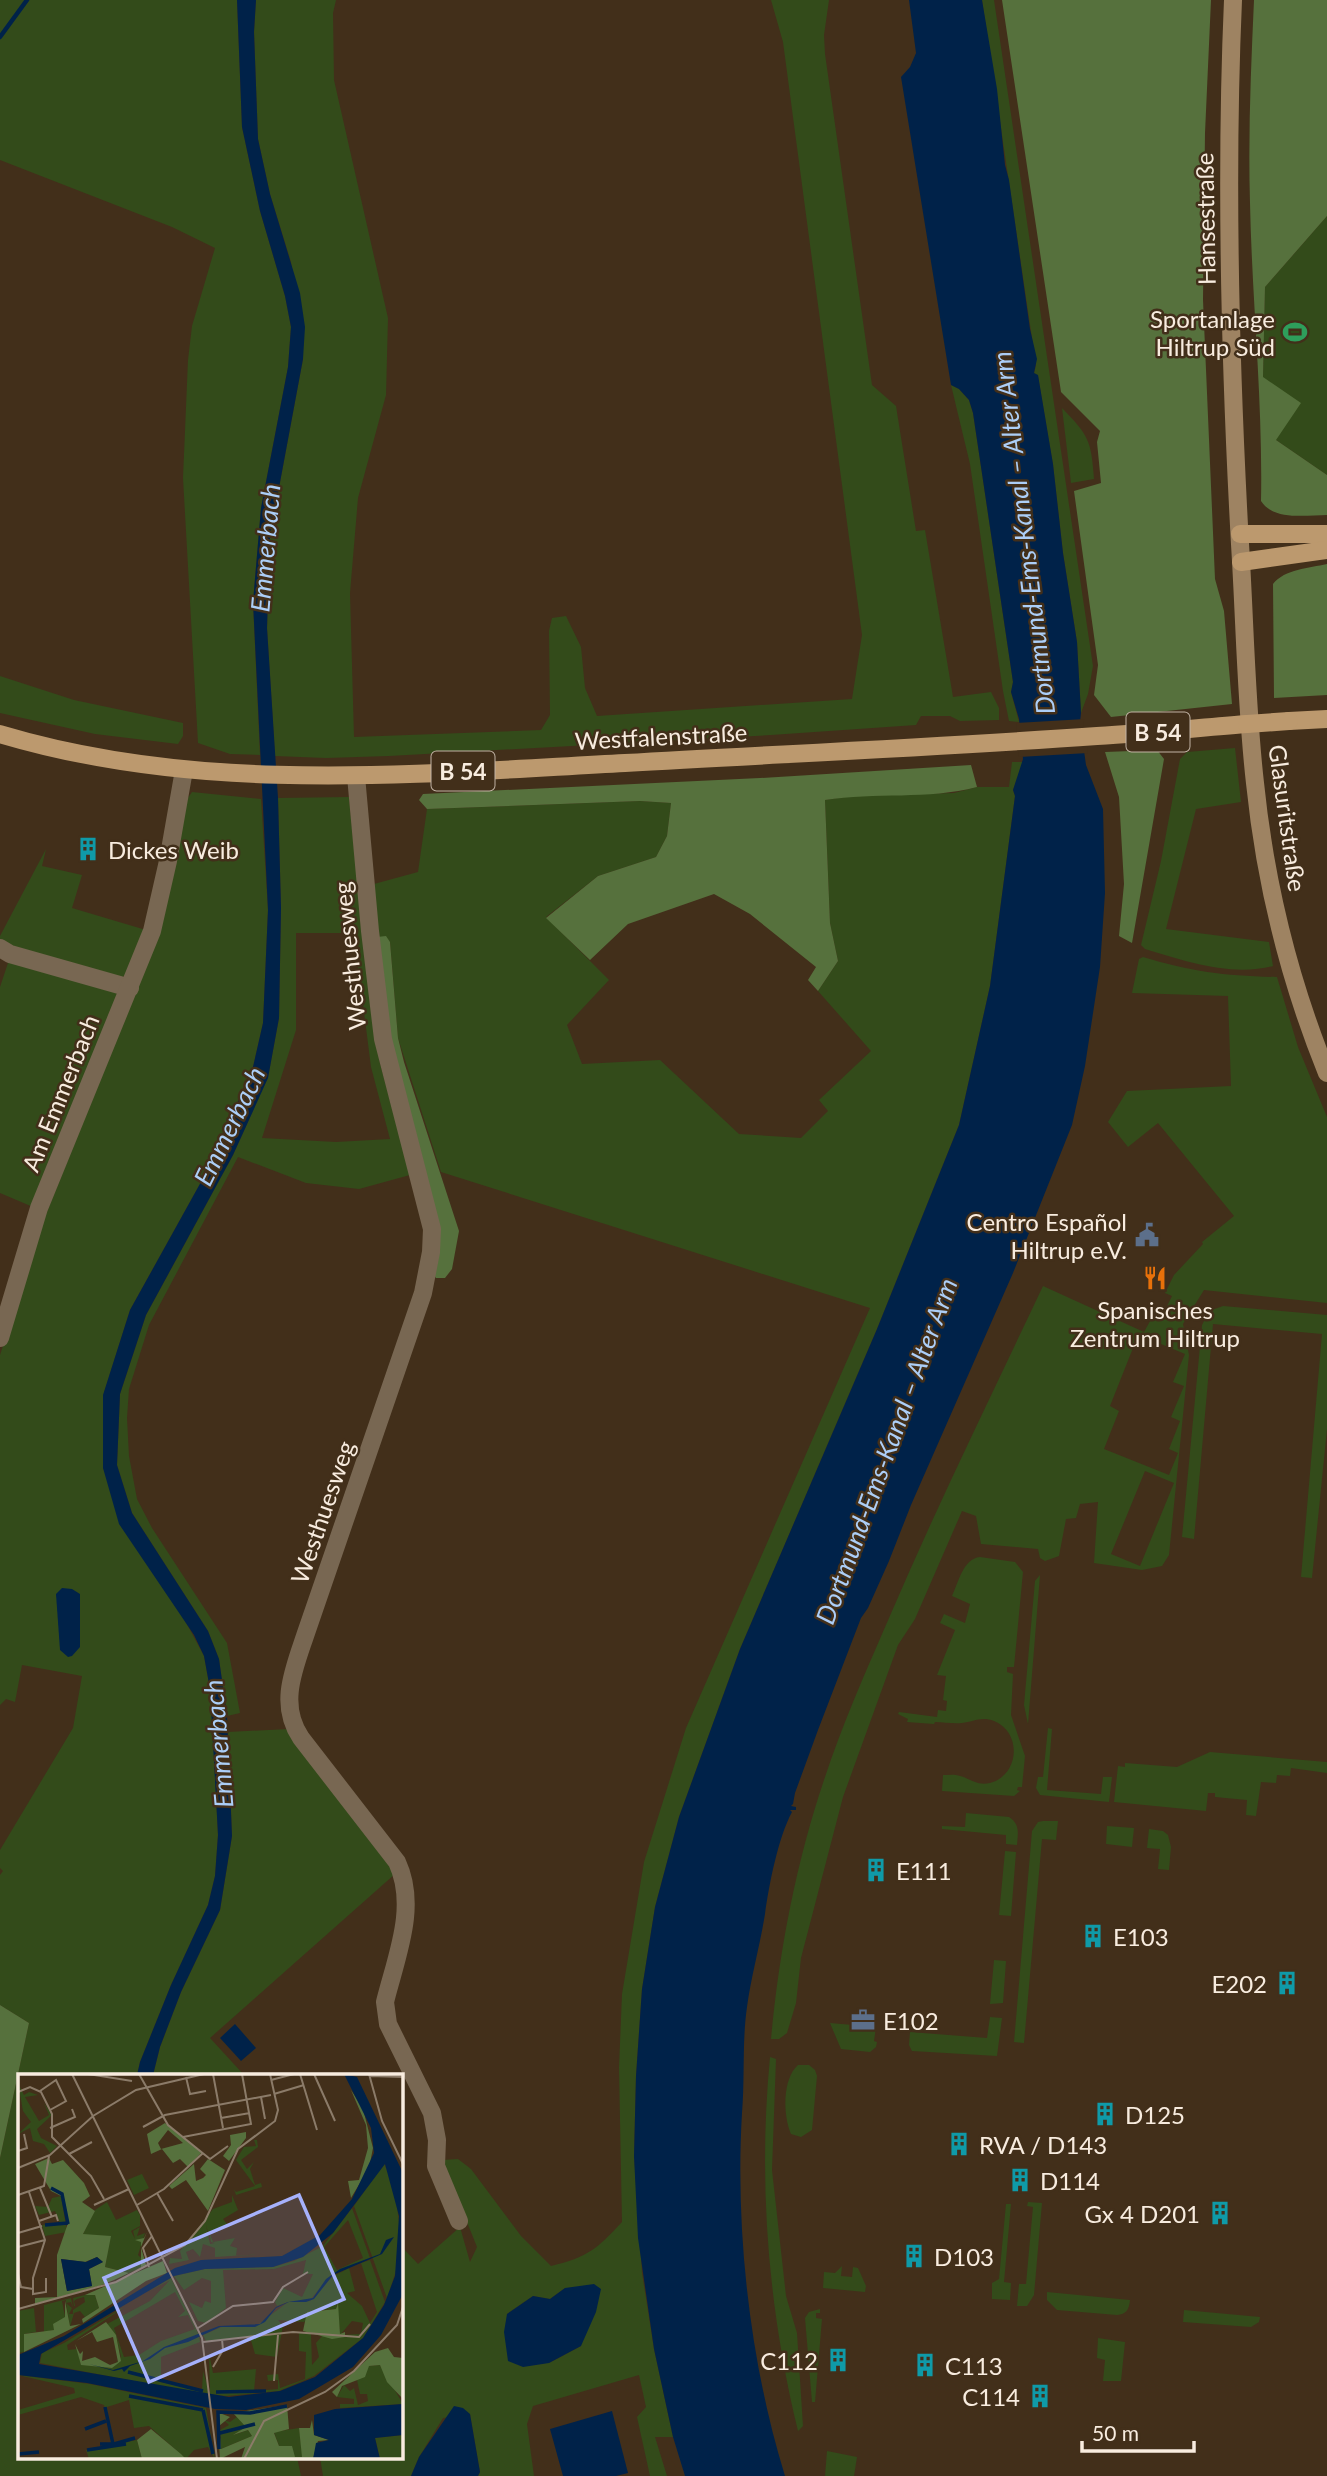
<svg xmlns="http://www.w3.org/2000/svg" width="1327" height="2476" font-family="Lato,sans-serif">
<rect width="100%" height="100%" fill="#422f1a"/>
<g fill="#334b1a" fill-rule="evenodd">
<polygon points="0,0 237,0 242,127 260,211 285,296 291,327 288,367 261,508 253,602 260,755 230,754 198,743 183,478 188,360 192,326 215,248 172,227 0,160"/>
<polygon points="256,0 336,0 333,13 334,80 388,318 386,395 358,498 350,593 354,737 541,730 550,715 549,631 552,618 566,616 581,647 585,688 597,716 852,699 862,635 783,42 771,0 829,0 824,35 825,54 872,385 896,406 916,531 925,530 953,697 991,692 999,708 999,720 960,721 950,716 921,716 916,725 771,735 389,756 326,758 275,756 267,628 270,536 303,359 291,262 270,194 258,139 254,32"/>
<polygon points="982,0 994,0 1093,666 1088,694 1081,713 1077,642 1063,553 1053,465 1038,376 1034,373 1036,365"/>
<polygon points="1327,216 1327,475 1276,440 1263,377 1265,287"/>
<polygon points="951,385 959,389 969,400 973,413 1013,682 1011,692 1019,722 1009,721 1003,691 970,464"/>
<path d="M1062 408C1089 436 1091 440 1094 479L1071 483Z"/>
<polygon points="0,676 74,700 183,723 183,736 178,744 95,734 0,713"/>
<path d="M1235 748 1241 802 1196 809 1166 929 1269 942 1273 966C1232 977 1184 961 1145 949L1141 945 1161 861 1180 759 1187 752Z"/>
<path d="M1012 762H1023L1013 790 1015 796 990 986 959 1125 877 1329 740 1649 679 1817 655 1907 642 1989 636 2076 634 2155 642 2273 654 2349 673 2437H655L667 2476H650L637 2417 646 2407 639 2375 533 2406 527 2424 534 2476H478L480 2472 470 2414 443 2418 419 2457 411 2476H323L320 2457H401V2246L418 2264 460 2227 470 2262 477 2247 442 2160 458 2159 471 2169 521 2236 551 2266C588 2257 597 2249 622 2222L619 2068 622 1994 644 1862 686 1728 870 1308 441 1172 398 1038 390 942 377 937 374 884 418 872 427 809 640 801 671 803 667 836 656 857 598 876 546 917 609 980 567 1025 582 1064 660 1060 739 1134 801 1138 828 1111 819 1100 871 1051 818 991 838 961 830 923 825 800 851 796 954 793 977 787H1009ZM565 2288 581 2346 549 2363 507 2314 533 2296 550 2299Z"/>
<polygon points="192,792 261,799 268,910 263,1023 253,1067 211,1164 130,1310 103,1396 103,1468 204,1656 210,1689 212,1714 218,1835 215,1876 208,1905 171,1985 140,2062 137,2075 19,2075 19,2457 297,2457 301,2476 0,2476 0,2158 29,2023 0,2005 0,1875 3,1871 0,1868 0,1850 73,1728 82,1676 22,1665 15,1702 6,1699 0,1705 0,1355 46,1214 129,1009 185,802"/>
<path d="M349 797 362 930 380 1063 410 1175 359 1189 306 1183 238 1157 149 1325 129 1389 127 1418 129 1456 137 1499 152 1528 227 1643 240 1713 227 1716 219 1659 208 1631 132 1513 117 1465 120 1394 146 1315 233 1155 268 1077 279 1018 281 908 278 798ZM296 933H350L359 973 371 1067 390 1139 336 1142 262 1138 296 1030Z"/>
<polygon points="46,849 42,866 82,875 72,908 146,930 127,974 121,978 15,951 0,940 0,936"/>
<path d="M1143 957C1192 972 1227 976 1277 977L1298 1047 1327 1117V1303L1204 1290 1183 1324 1189 1355 1169 1555 1162 1566 1142 1570 1094 1563 1098 1502 1080 1504 1076 1518 1066 1519 1059 1556 1045 1561 1040 1558 1038 1549 981 1544 976 1516 962 1511 915 1619 898 1645 843 1797 801 1958 796 2003 787 2033 779 2039H771C779 1952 796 1863 824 1780 842 1725 866 1671 889 1618 937 1506 991 1396 1043 1286L1144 1332 1159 1305 1166 1308 1172 1296 1165 1293 1174 1275 1203 1244 1202 1242 1234 1216 1158 1123 1128 1147 1108 1122 1127 1091 1231 1086 1228 996 1132 993 1139 959ZM1149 1339 1185 1354 1173 1382 1184 1386 1171 1417 1180 1421 1169 1449 1178 1453 1169 1475 1104 1449 1119 1411 1110 1406 1135 1343 1146 1347ZM1145 1471 1174 1483 1140 1566 1111 1554Z"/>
<polygon points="9,960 114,990 119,996 33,1207 0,1193 0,987"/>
<polygon points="1223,1306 1327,1315 1327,1429 1312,1578 1301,1577 1322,1334 1213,1324 1194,1539 1182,1537 1202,1325 1209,1311"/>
<path d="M980 1557 1015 1562 1023 1572 1014 1667H1007V1672L1013 1674 1011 1715 1025 1756 1022 1787H1018L1017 1790 1020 1791 1014 1796 942 1791 943 1775C948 1775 955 1774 960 1776 971 1779 977 1786 990 1783 1020 1775 1022 1732 994 1721 981 1716 973 1722 962 1723 953 1724 944 1722 935 1722L934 1724 907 1722 908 1719 898 1714 899 1712 937 1717 938 1710 946 1711 947 1701 943 1700 946 1676 937 1675 955 1630 940 1623 944 1614 965 1623 970 1604 952 1596C959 1581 963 1559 980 1557Z"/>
<polygon points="1040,1575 1028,1724 1024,1705 1035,1581"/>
<polygon points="1048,1728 1052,1729 1047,1790 1101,1794 1103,1777 1112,1777 1109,1802 1040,1795 1036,1788 1038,1777 1043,1777"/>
<polygon points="289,1729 395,1874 210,2038 244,2075 153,2075 160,2047 181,1992 220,1910 232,1836 228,1732"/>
<polygon points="1210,1752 1327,1762 1327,1773 1291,1768 1290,1776 1277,1775 1276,1783 1261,1782 1256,1816 1246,1815 1247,1800 1215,1797 1215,1793 1208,1793 1206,1811 1114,1802 1118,1766 1125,1767 1125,1763 1177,1767"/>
<path d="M966 1813 1009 1817C1020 1824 1018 1833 1017 1845L1006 1844V1835L942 1829V1826L965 1827Z"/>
<polygon points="1043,1821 1058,1821 1056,1840 1042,1839 1024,2043 1014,2042 1032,1831 1038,1822"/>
<polygon points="1107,1826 1134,1828 1132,1847 1106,1844"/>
<polygon points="1149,1829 1163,1831 1168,1835 1171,1847 1169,1870 1158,1869 1160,1849 1147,1848"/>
<polygon points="1005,1851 1016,1852 1011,1916 999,1915"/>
<polygon points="994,1960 1006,1961 1003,2003 990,2004"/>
<polygon points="990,2017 1002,2018 997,2056 912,2051 909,2045 910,2032 987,2038"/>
<polygon points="830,2023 876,2027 874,2041 877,2042 876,2047 870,2052 841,2049"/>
<path d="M770 2057 776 2059 772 2170 786 2296 797 2333 803 2426 798 2431C768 2308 758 2183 770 2057Z"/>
<path d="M798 2065H809L815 2070 817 2076 812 2130 801 2137 791 2134C783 2116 782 2079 798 2065Z"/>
<polygon points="1028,2202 1042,2203 1034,2295 1027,2306 1017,2306 1019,2284 1026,2284 1033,2207 1027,2206"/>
<polygon points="1006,2204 1011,2204 1004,2282 1011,2283 1010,2300 992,2299 992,2283 999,2279"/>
<polygon points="842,2266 841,2276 852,2277 853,2267 858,2268 866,2286 865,2292 823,2288 824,2272 835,2273"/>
<path d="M1047 2292 1130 2300C1129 2310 1126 2314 1117 2315L1057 2310 1047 2300Z"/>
<polygon points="820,2309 820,2313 816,2313 816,2318 822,2319 815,2402 812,2402 805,2318 809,2312"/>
<polygon points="1184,2310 1260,2317 1259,2322 1251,2327 1183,2322"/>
<polygon points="1098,2338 1125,2342 1121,2381 1103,2381 1105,2360 1097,2358"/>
<polygon points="827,2451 857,2457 854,2476 825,2476"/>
</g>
<g fill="#56713d">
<polygon points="1002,0 1211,0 1205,133 1203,300 1215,579 1224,611 1232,704 1111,717 1094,695 1098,665 1074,491 1101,483 1097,442 1100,431 1061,392"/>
<path d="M1254 0H1327V216L1265 287 1263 377 1301 403 1276 440 1327 475V515C1306 515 1274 521 1261 501 1263 402 1252 302 1250 203 1248 135 1251 67 1254 0Z"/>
<path d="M1327 564V695L1274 698 1273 584C1285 569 1309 568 1327 564Z"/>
<polygon points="1157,750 1164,759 1132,943 1119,936 1124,884 1119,797 1105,752"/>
<path d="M971 765 977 787C928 800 875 792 825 800L830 923 838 961 818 991 808 980 816 967 750 914 714 894 628 924 590 960 546 918 598 876 656 857 667 836 671 803 640 801 427 809 419 800 423 794 760 778Z"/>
<polygon points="386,936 390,942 398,1038 404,1062 459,1231 452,1269 445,1278 436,1278 433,1274 393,1055 377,937"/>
<polygon points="0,2005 29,2023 0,2158"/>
</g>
<g fill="#002249">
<polygon points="237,0 256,0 254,32 258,139 270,194 300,293 305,327 303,359 270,536 267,628 278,798 281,908 279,1018 268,1078 233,1155 146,1315 120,1394 117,1465 132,1513 208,1631 219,1659 227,1716 232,1836 220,1910 181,1992 160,2047 153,2075 137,2075 140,2062 171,1985 208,1905 215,1876 218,1835 210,1689 204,1656 194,1635 119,1524 103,1468 103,1395 130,1310 211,1164 253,1067 263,1023 268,910 253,602 261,508 288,367 291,327 285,296 260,211 242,127"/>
<path d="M909 0H982L997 89 1005 165 1009 180 1030 329 1037 359 1034 373 1038 375 1053 464 1063 553 1077 642 1081 713 1080 722 1086 765 1103 809 1105 893 1100 967 1085 1066 1072 1125 1013 1273 911 1505 889 1561 868 1608 861 1618 818 1730 795 1793 793 1804 791 1806 796 1807V1810H790L792 1812C778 1838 769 1885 765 1914 760 1945 751 1977 747 2007 742 2041 745 2078 742 2113 735 2231 750 2363 785 2476H685L673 2437 654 2349 638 2238 634 2156 636 2076 642 1989 655 1907 679 1817 740 1649 877 1329 959 1125 990 986 1015 796 1013 790 1023 759 1019 719 1011 692 1013 682 973 413 969 400 959 389 951 385 901 77 910 67 916 53Z"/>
<polygon points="62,1588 72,1589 80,1594 80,1647 72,1656 68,1657 60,1650 56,1594"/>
<polygon points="235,2024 256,2048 241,2061 220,2038"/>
<polygon points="594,2284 601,2289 596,2312 581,2346 549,2363 523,2367 508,2361 504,2332 507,2314 533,2296 550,2299 565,2288"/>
<polygon points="454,2406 463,2408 470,2414 480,2472 478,2476 411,2476 419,2457"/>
<polygon points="612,2411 628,2473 616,2476 563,2476 550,2429"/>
</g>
<polygon fill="#422f1a" points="1085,719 1083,722 1088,753 1019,757 1016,723"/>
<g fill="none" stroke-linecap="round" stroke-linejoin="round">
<polyline stroke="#002249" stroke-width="4.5" points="0,37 27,0"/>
<g stroke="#786752" stroke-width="18">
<path d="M356 776 370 931 383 1039 432 1229 431 1252 423 1293 306 1633C294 1669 278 1704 301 1738L397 1862C418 1907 396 1957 385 2002L388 2024 432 2113 437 2140 436 2166 459 2221"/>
<polyline points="0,948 10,954 130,988"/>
<polyline points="0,1338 39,1208 152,931 168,861 184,770"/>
</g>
<path stroke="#9e8362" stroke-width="18" d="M1233 0C1225 181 1230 363 1240 544 1245 624 1246 704 1255 783 1265 881 1290 982 1327 1073"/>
<g stroke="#bc996e" stroke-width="18">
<polyline points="1240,534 1327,534"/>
<polyline points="1241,562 1327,550"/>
<polyline points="1289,721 1327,719"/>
<path d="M0 734C204 795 416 774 625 763 782 754 940 747 1097 736 1147 733 1197 728 1247 724"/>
</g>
<polyline stroke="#bc996e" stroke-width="18" points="1247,724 1289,721"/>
</g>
<defs>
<g id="stadium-bare" transform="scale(1.89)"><path d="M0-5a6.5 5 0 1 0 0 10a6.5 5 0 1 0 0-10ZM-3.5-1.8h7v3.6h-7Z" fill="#2e9e5b" stroke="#422f1a" stroke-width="2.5" paint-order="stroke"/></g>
<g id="building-bare" transform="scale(1.89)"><path d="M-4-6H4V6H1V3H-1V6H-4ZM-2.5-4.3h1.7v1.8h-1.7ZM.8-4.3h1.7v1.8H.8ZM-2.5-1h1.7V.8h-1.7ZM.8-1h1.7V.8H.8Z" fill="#0f9aa8" stroke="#422f1a" stroke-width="2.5" paint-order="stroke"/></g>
<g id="civic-bare" transform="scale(1.89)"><path d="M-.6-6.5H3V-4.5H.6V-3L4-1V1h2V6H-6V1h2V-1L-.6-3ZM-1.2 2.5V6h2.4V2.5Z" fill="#5c6f8a" stroke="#422f1a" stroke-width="2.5" paint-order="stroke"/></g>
<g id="restaurant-bare" transform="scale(1.89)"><path d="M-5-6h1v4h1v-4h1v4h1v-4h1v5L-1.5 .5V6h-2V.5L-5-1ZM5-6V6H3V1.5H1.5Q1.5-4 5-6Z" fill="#e8710a" stroke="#422f1a" stroke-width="2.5" paint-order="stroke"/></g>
<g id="office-bare" transform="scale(1.89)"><path d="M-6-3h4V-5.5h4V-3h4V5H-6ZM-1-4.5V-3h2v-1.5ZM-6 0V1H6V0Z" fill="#5c6f8a" stroke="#422f1a" stroke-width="2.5" paint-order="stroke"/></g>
</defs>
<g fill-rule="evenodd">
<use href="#stadium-bare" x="1295" y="332"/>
<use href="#building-bare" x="88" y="849"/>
<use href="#civic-bare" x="1147" y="1235"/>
<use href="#restaurant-bare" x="1155" y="1278"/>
<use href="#building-bare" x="876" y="1870"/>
<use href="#building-bare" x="1093" y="1936"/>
<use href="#building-bare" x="1287" y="1983"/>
<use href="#office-bare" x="863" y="2020"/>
<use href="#building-bare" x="1105" y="2114"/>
<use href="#building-bare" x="959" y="2144"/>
<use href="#building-bare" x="1020" y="2180"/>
<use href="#building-bare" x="1220" y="2213"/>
<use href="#building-bare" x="914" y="2256"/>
<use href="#building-bare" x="838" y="2360"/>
<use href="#building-bare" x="925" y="2365"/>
<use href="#building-bare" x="1040" y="2396"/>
</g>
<g text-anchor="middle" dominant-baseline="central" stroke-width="5" stroke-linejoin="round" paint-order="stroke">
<g fill="#422f1a" stroke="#c1b3a4" stroke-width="2">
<rect x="1126.5" y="712.5" width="63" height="39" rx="5"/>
<rect x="431.5" y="751.5" width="63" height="39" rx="5"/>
</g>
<g font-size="23" font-weight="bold" fill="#f8ecdf">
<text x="1158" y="732">B 54</text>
<text x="463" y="771">B 54</text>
</g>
<g font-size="24" fill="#f8ecdf" stroke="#422f1a">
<text transform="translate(1205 219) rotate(-91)">Hansestraße</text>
<text transform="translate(661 736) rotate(-3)">Westfalenstraße</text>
<text transform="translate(1288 818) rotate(82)">Glasuritstraße</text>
<text transform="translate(349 956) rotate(-96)">Westhuesweg</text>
<text transform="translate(60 1093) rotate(-68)">Am Emmerbach</text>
<text transform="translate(322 1512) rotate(-71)">Westhuesweg</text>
</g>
<g font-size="24" fill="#f8ecdf" stroke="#422f1a" text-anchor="start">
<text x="1275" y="318" text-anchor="end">Sportanlage<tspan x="1275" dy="28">Hiltrup Süd</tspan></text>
<text x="108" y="849">Dickes Weib</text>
<text x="1127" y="1221" text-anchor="end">Centro Español<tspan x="1127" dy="28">Hiltrup e.V.</tspan></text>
<text x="1155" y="1309" text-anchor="middle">Spanisches<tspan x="1155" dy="28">Zentrum Hiltrup</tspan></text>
<text x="896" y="1870">E111</text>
<text x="1113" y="1936">E103</text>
<text x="1267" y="1983" text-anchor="end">E202</text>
<text x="883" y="2020">E102</text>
<text x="1125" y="2114">D125</text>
<text x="979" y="2144">RVA / D143</text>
<text x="1040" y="2180">D114</text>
<text x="1200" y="2213" text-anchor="end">Gx 4 D201</text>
<text x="934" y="2256">D103</text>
<text x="818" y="2360" text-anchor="end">C112</text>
<text x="945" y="2365">C113</text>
<text x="1020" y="2396" text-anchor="end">C114</text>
</g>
<g font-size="26" font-style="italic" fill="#accef7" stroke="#422f1a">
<text transform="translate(1023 533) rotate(-97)">Dortmund-Ems-Kanal – Alter Arm</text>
<text transform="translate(265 548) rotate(-85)">Emmerbach</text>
<text transform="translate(229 1126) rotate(-64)">Emmerbach</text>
<text transform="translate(886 1451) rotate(-70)">Dortmund-Ems-Kanal – Alter Arm</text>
<text transform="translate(218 1744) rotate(-95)">Emmerbach</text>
</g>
</g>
<g transform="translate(18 2074)">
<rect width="385" height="385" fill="#422f1a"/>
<path d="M0 9 6 21 11 18 20 21 7 23 21 47 31 41 26 29 34 41 19 55 23 64 39 72 32 79 26 70 15 67 12 54 0 60 13 48 5 37ZM236 66H239L240 73 223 86 229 95 236 88 232 95 237 111 243 109 244 113 218 121 216 115 218 118 237 112 218 86 226 73 238 72ZM366 89 377 116 382 156 379 194 369 224 336 132ZM131 97 124 100 131 114 116 121 109 106ZM214 121 220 136 205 145 210 151 190 158 188 151 192 170 197 169 193 168 191 158 211 152 192 160 195 168 217 164 212 172 219 174 218 182 265 179 197 183V174L185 170 182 183 175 175 168 178 171 186 151 190 152 184 164 185 162 177 195 135 214 128ZM43 122 49 158 27 162 24 151 42 149 37 137 21 141 17 132 30 133 34 124ZM89 128 98 146 119 136 122 141V152L113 157 117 165 115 157 122 153 119 162 127 159 120 181 124 185 123 193 111 199 87 193 89 181 65 160 77 136ZM334 134 352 184 313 201 292 226 272 228 292 227 314 203 331 194 337 217 329 219 344 232 352 249 359 238 343 189 352 186 367 228 345 264 296 302 261 317 208 322 172 318 22 289 24 279 46 269 104 234H105L49 271 50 276 59 275 63 290 94 294 103 283 98 261 89 250 132 227 152 206 130 218 153 204 181 261 172 266 181 262 182 268 143 283V308L184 316 185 297 192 320 191 279 195 299 238 295 236 317 260 315V306L250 307 249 301 260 300 259 292 262 314 287 305 288 278 281 277V259L293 260 294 291 301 283 298 269 304 262 343 260 345 249 334 247 322 261 319 230 318 235 300 236 286 248 260 246 265 252 259 283 237 280 232 263 188 267 185 261 206 252 237 253 270 228 259 232 257 228 265 214 284 223 295 200H285L288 186 256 195 205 196 208 234 188 249 180 247 171 228 184 234 187 227 193 229V207L184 204 166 216 156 202 187 195 255 193 276 187 305 172ZM330 146 345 184 319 196 306 173ZM157 218 167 237 160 243 170 241 177 255 143 267 121 281 106 283 96 254ZM67 221H77L81 234 67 243 62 237 56 239 52 253 48 229V226L44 227 47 243 36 256 26 258V231L53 224 55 234 53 228 48 229 54 234 51 240H55V236L67 228 66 223 59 225 56 227 57 232H56L55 224ZM16 234 18 258 6 260V278L0 279V237ZM362 291 385 330 322 334V330H336V325L319 323 326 311 332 317 336 314 340 331 350 327 349 320H342L339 306 350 292ZM0 301 72 310 188 334 197 385 190 373 176 376 168 385 131 352 116 354 111 326 89 333 91 346 86 331 63 323 0 341V336L57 319 56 314ZM220 342 229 354 216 361 230 356 234 362 203 375 202 356 211 351 206 346 212 348ZM281 354 285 383H276L274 375 261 372 256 358ZM385 361V385H362L357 364ZM119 366 124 385H71L68 376Z" fill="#334b1a" fill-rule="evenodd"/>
<path d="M333 16 345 35 355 74 351 94 333 124 330 107 341 106 350 74 348 51ZM147 49 184 78 170 93 162 85 155 89 144 75 133 80 129 60ZM150 56 165 69 143 75 140 69ZM228 58V64L211 87 205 82 213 71 212 61ZM31 84 34 90 45 86 66 109 72 122 64 128 77 137 65 160 93 162 87 193 111 199 123 193V168L117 166 126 164 129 158 123 173 128 191 96 206 81 212 17 230V224L39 223V181L50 149 43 122 33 117 17 90ZM79 183 85 188 71 195 74 212 49 217 43 185 67 188ZM190 85 207 96 190 137 168 106 154 115 151 112 176 90 178 107 185 104 188 101 182 95ZM145 187 149 199 128 207 65 249 64 245 81 234 77 221H67ZM47 227 52 252 63 250 6 278V260L36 256 35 250 47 243ZM320 229 322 260 327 258V263L314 265 285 257 289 238 318 235ZM88 248 98 261 103 287 94 294 63 291 57 270 62 280 65 277 64 287 77 283 92 291 100 288 95 263 79 268 74 258 58 267ZM370 274 376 283 385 284V325L369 308 362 291 351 292 347 303 324 312 319 323 314 318 357 278ZM269 331 271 355 256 359 261 372H274L277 383H284L281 354H292L294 346 296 361 311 366 300 367 295 385H223L227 373 202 385 199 338 212 343 201 352 203 375 234 362 230 356 215 361 228 353 215 339ZM133 355 163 380 168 385H124L119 366Z" fill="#56713d" fill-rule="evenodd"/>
<path d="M326 0 339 3 385 99V220L363 261 335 293 281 325 228 336 197 335 69 309 0 301V281L46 262 157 194 183 186 264 182 302 161 334 125 356 79 353 54ZM367 90 381 142 377 202 366 231 345 264 297 303 262 317 211 323 21 290 23 280 156 202 187 195 255 193 285 183 315 159ZM376 163 364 180 315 201 296 225 288 228H271L258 234 247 248 237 253H202L170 268 147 274 132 285 112 292 106 298 104 295 96 297 71 290 95 296 125 287 146 273 201 252 242 250 258 233 270 228 295 224 308 205 322 195 362 180 368 166ZM79 183 85 188 71 195 74 212 49 217 43 185 68 188ZM385 330V361L357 364 362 385H295L298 369 311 366 296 361V341L317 335Z" fill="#002249" fill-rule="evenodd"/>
<path fill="none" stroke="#002249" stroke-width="3.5" d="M33 114 44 120 50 150M27 151 50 149M110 298 185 317M198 318 248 317M111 322 185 336M185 336 195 380M67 355 88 347M202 359 237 350M82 370H95L87 333M96 370 117 364M201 375 200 338 232 339 269 332M69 376 108 370M0 380 21 378"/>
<path fill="none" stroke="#8b7b69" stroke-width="2" d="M54 0 184 264 199 385M70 0 114 7M121 0 150 51 192 85 210 72M195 0 205 54M282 0 299 56M296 0 317 47M351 0 364 47 385 90M351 2 385 3M168 3 172 20 188 17M253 6 276 0M22 17 38 6 48 27 32 36M0 18 12 13 23 18 34 40V63L73 102 86 125M256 20 286 11M243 23 247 45M203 44 232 39M125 53 147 41 253 21M32 54 57 43 54 35M165 63 233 50 224 0M0 77 9 74 6 60M51 80 74 68M0 94 32 81 75 42 118 16 186 0M22 114 34 143M11 118 27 166 15 204V220L28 218V204M139 119 155 147M0 121 26 112 31 82M76 131 111 115M119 131 146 115 185 79M21 147 38 141 40 147M0 159 24 152M0 173 27 166M131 193 125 174 134 162M0 200 3 213 15 215M0 235 98 208 167 171 187 147 220 75 257 47 260 36 252 0M180 254 215 232 255 228 265 213 290 198M185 268 275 258 341 263 352 250M195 293 205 276 204 265M256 307 260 261M226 385 246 347 307 318 336 297 379 251 385 233"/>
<path fill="#a6b1fc" fill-opacity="0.15" stroke="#a6b1fc" stroke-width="3.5" d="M281 121 326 225 131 308 86 204Z"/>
<rect width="385" height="385" fill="none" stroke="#f8ecdf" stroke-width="3.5"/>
</g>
<path d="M1082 2441v10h112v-10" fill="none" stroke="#f8ecdf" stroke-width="3.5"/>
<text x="1092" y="2441" font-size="21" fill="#f8ecdf" stroke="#422f1a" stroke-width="5" paint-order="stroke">50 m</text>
</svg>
